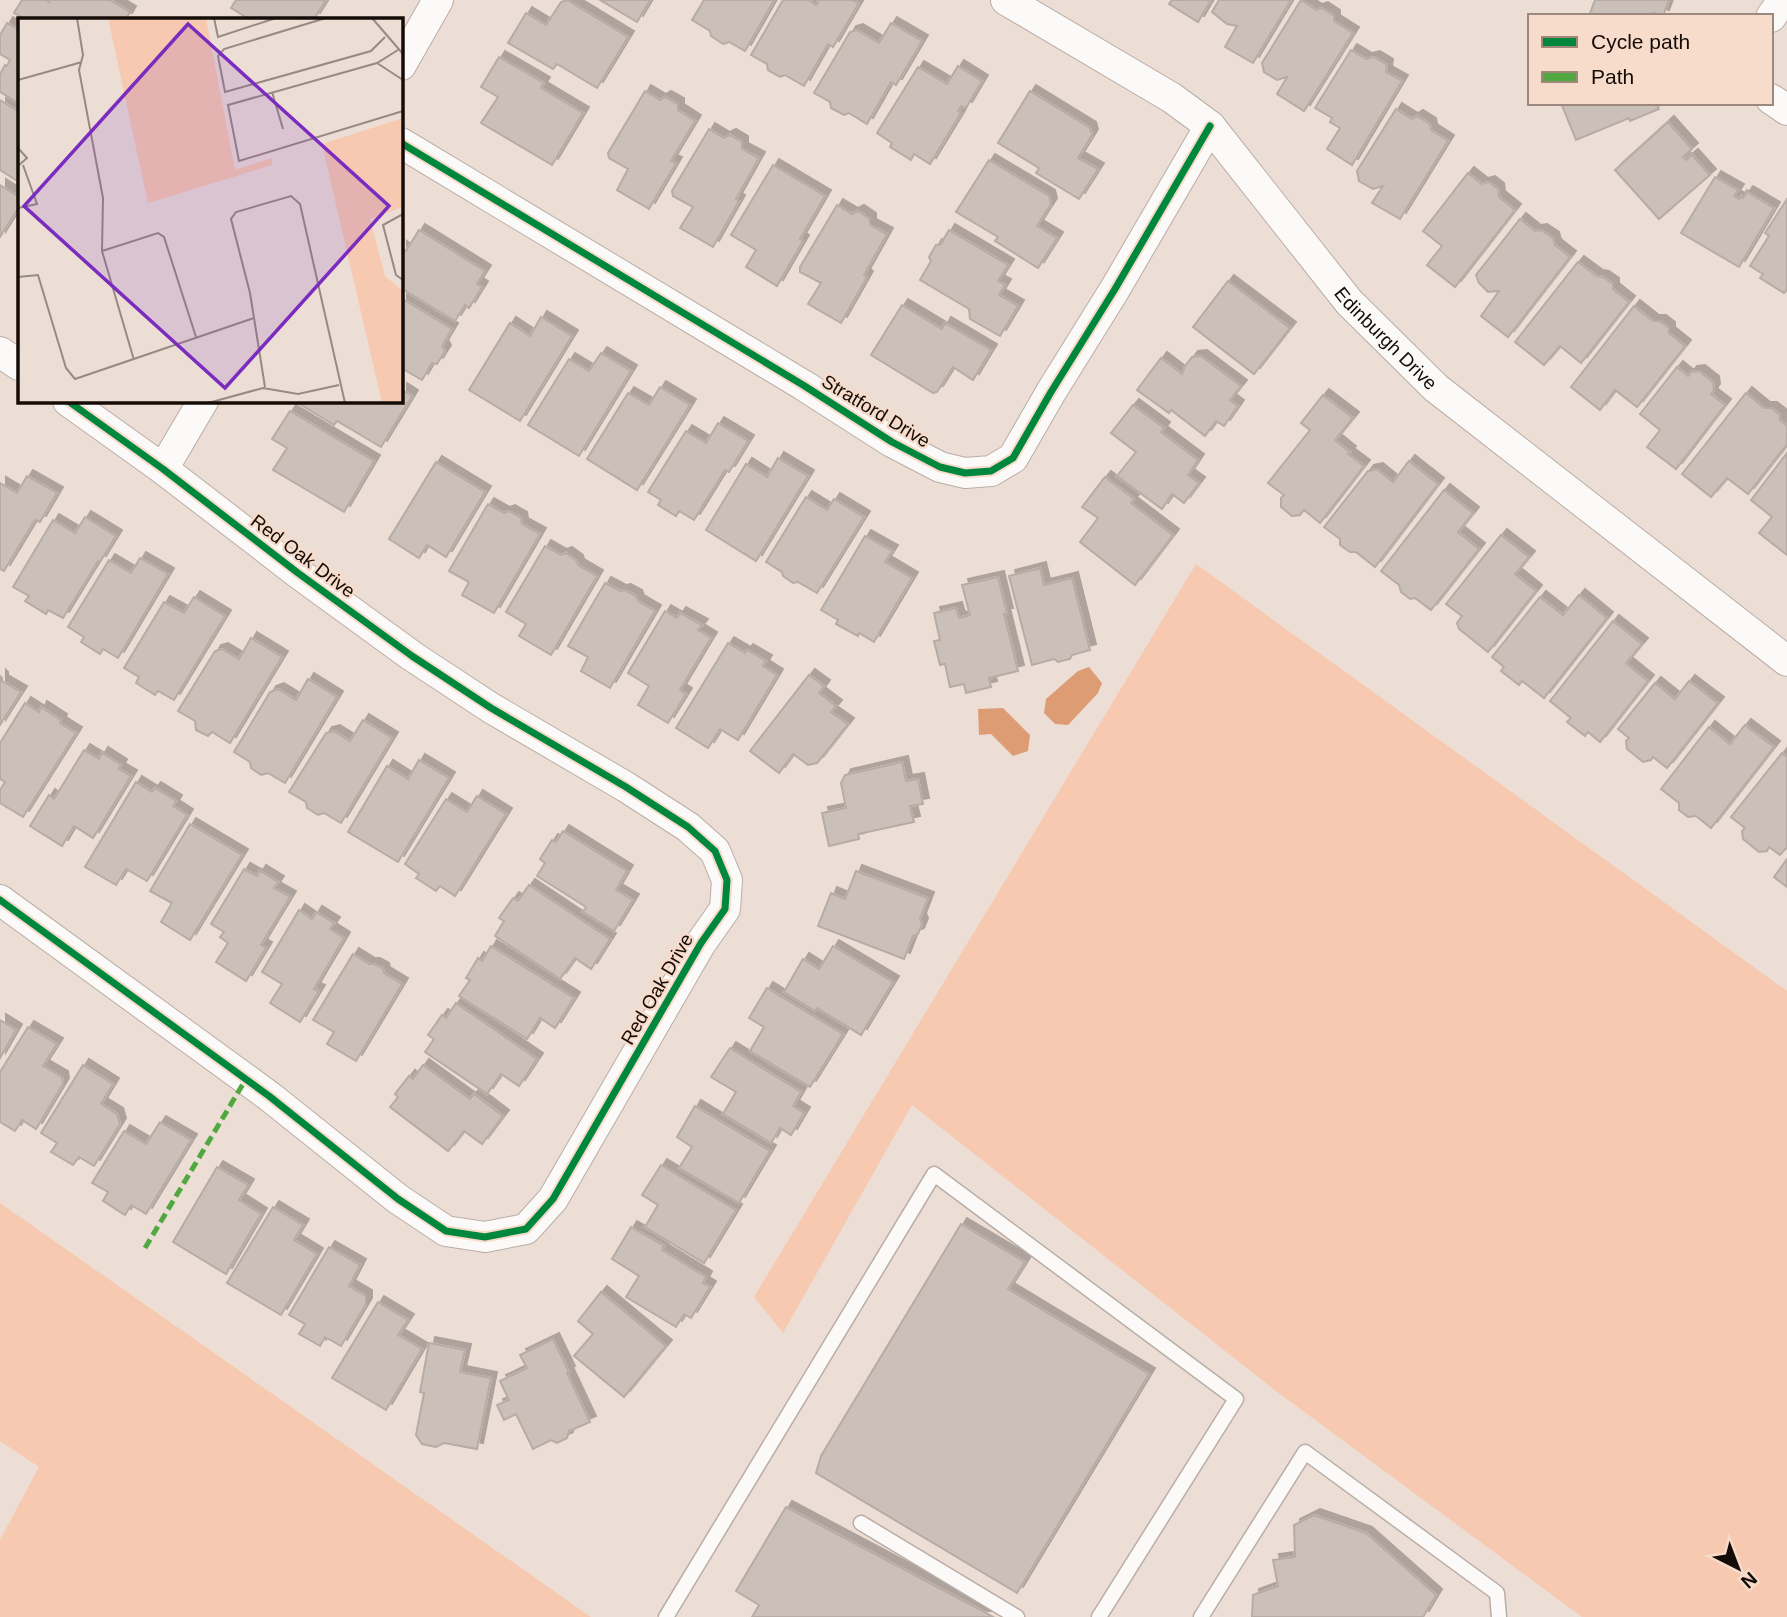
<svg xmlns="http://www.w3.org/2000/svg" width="1787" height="1617" font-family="Helvetica,sans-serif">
<defs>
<filter id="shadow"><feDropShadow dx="6" dy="-6" stdDeviation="0" flood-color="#0004"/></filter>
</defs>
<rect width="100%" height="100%" fill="#edded5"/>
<g fill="#f6c9b0">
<polygon points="1196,564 1787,991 1787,1617 1582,1617 1280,1394 912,1105 783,1333 754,1297"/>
<polygon points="0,1203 591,1617 0,1617 0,1540 39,1467 0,1441"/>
</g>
<g fill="#dd9c73">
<polygon points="1089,667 1102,683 1098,693 1068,725 1055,724 1044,713 1046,699 1078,671"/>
<polygon points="1003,708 1030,735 1028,751 1013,756 991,734 979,735 978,709"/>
</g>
<g fill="#cbc0b9" stroke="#b7aba5" stroke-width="2" filter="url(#shadow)">
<polygon points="22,0 46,0 49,2 50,0 110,0 130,12 126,19 25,19 14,13"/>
<polygon points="236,0 326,0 314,19 249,19 231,8"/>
<polygon points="567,0 628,37 597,88 557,64 553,69 508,43 526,13 546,25 561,2"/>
<polygon points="600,0 650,0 637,22"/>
<polygon points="704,0 774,0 745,51 729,42 723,44 711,36 710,31 692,20"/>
<polygon points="783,0 808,0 816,5 819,0 853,0 859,3 833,47 828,44 804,86 785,75 780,77 768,70 767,64 751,55"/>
<polygon points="1172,0 1211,0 1198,22 1169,4"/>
<polygon points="1219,0 1291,0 1253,63 1225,47 1237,26 1227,24 1212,12"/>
<polygon points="1301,0 1316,10 1322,8 1334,16 1334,21 1353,33 1304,111 1277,94 1287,77 1277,80 1264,72 1262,63"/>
<polygon points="1595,0 1669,0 1663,16 1653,13 1652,16 1589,16"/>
<polygon points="7,23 19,30 19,103 0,92 0,74 5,65 7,66 10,60 0,54 0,35"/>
<polygon points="891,23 922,41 896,85 891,82 867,124 849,113 844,115 831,108 830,102 814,93 850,32 857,30 879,43"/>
<polygon points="1351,50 1366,59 1374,57 1387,65 1386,72 1402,81 1352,165 1327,149 1340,128 1330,122 1332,118 1315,108"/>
<polygon points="499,57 544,83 541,88 583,113 552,165 481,123 498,97 481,87"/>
<polygon points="958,66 982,81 966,108 961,106 958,111 961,113 930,164 914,154 911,160 890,147 892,143 877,133 918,67 947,84"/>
<polygon points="645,91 660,100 665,97 678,104 678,110 695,121 671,161 676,163 649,209 617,190 628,169 609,158 608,153"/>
<polygon points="1030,91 1090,128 1092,135 1078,158 1098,169 1079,199 1036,173 1039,168 998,143"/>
<polygon points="0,100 19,112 19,182 0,170"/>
<polygon points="1561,103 1656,103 1659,109 1630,121 1629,118 1576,140"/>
<polygon points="1396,109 1412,119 1417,116 1430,124 1431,130 1448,141 1400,219 1372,203 1383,186 1373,189 1359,181 1357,171"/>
<polygon points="1668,122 1692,149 1683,157 1686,160 1692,155 1710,175 1659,219 1615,170"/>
<polygon points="709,129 724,138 730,135 742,142 742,149 759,158 736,199 739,201 713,247 680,228 693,207 673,196 672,191"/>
<polygon points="989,160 1049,196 1051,204 1037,226 1057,238 1038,268 995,241 998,237 956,212"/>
<polygon points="773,165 825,196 800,239 803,241 777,286 746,267 756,250 731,235"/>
<polygon points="1468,173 1482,184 1489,182 1498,189 1499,197 1515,210 1455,287 1427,265 1442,246 1423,231"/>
<polygon points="1715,177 1738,190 1734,196 1739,199 1741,196 1743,198 1747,192 1774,208 1739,267 1681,233"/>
<polygon points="0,185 19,197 19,207 0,237"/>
<polygon points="1787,199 1787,290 1784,293 1760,278 1763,274 1750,266 1769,236 1765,233"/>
<polygon points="837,205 852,214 858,211 870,219 870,225 887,234 864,275 867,277 841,323 808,304 821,283 800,272 800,267"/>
<polygon points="1520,219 1535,231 1541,230 1553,238 1555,245 1570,257 1508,337 1481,316 1499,291 1488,292 1479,283 1476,275"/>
<polygon points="419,230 485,271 477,284 482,287 469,308 465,305 455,321 401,288 401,247 406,251"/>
<polygon points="949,230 1008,265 998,281 1005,285 999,295 1018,306 1000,336 970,319 969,309 920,280 931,261 929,257 936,245 941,244"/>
<polygon points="1578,262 1597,276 1603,277 1613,284 1613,289 1629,302 1581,363 1560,346 1544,365 1515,342"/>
<polygon points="1228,281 1290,328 1254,374 1193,327"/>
<polygon points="401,298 452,329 442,346 445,351 437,364 432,363 422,380 401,368"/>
<polygon points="902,305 942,329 945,323 991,350 973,380 953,367 937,392 933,393 871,355"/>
<polygon points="1634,306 1653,321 1660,321 1669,328 1669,333 1685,346 1637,407 1615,390 1600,410 1571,387"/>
<polygon points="541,317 572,336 520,421 469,390 510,323 530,336"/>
<polygon points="601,353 631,371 579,456 528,425 569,359 589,371"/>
<polygon points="1201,356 1241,386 1230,400 1238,406 1224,426 1216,421 1205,436 1171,410 1169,413 1137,390 1161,358 1182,374 1185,366 1192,357"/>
<polygon points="1677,367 1688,376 1691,372 1699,371 1713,382 1714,390 1711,394 1725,405 1676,469 1647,447 1660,430 1640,414"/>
<polygon points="660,387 690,405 637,490 587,459 628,393 649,405"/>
<polygon points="401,389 412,396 381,447 337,421 334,425 296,402 401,401"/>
<polygon points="1746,393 1764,408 1771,408 1780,415 1780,420 1787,426 1787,444 1748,494 1727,478 1711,497 1682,474"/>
<polygon points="1323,395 1353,418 1335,440 1350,452 1348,454 1364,466 1320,523 1304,510 1300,515 1292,516 1281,507 1281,498 1284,495 1268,483 1310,430 1301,423"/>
<polygon points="1133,405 1164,428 1161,432 1198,460 1188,475 1199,483 1184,503 1172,494 1162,509 1117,476 1136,452 1111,433"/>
<polygon points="290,411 374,461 344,512 273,470 287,448 272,439"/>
<polygon points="718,423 748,441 729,472 725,470 694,520 679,511 676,516 658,505 661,500 648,492 686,431 706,443"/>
<polygon points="1787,453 1787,555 1759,533 1772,517 1751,500"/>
<polygon points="778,458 808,476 756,561 706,530 746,464 767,477"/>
<polygon points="1409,461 1438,484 1375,567 1356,552 1350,552 1340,545 1340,539 1324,527 1368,471 1377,469 1393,482"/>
<polygon points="436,462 485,492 446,557 427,545 419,558 389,539"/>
<polygon points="27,476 57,493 40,522 35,520 4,571 0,569 0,483 17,493"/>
<polygon points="1105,477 1134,499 1131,503 1173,535 1135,585 1080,542 1098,518 1082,507"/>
<polygon points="1444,490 1473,513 1458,532 1479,549 1431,610 1415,598 1410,599 1401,592 1399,585 1381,571"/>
<polygon points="806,497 827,510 834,499 864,517 817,593 798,582 793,583 783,576 782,572 766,562"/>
<polygon points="488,504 504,513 509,511 521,518 522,524 540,534 494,613 462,595 469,582 449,571"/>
<polygon points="85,517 116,536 100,562 98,561 63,618 48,610 46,614 25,601 29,596 13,587 53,520 75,533"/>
<polygon points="1501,535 1529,557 1515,574 1536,591 1488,652 1459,629 1457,623 1462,616 1446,604"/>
<polygon points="865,536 892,551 885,562 912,578 874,642 859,633 858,636 836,624 838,620 821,610"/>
<polygon points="545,546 561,555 566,553 577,561 578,565 597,576 551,655 519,636 526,624 506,612"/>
<polygon points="140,558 168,574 118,658 103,649 100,654 81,642 84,637 68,627 109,560 131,573"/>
<polygon points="1040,568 1044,585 1072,578 1090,650 1072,655 1070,659 1058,662 1054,659 1032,665 1009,576"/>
<polygon points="998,577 1007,614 1004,614 1018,671 989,678 991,687 966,693 964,684 950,687 945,664 940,665 934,641 940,640 934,613 956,608 959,618 970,615 962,585"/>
<polygon points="605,583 620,591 625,590 636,596 638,601 655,611 610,688 581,671 588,657 568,646"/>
<polygon points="1579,595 1607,618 1544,698 1522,681 1519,685 1501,671 1504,667 1492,657 1540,597 1563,615"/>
<polygon points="194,597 225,616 174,700 158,691 155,695 136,683 139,677 124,668 164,602 184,613"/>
<polygon points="665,611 677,618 680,613 702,625 698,630 711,638 680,690 686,694 668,723 638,705 649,686 628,673"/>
<polygon points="1613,621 1642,644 1626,663 1648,681 1600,742 1588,732 1585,736 1567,722 1571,718 1550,701"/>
<polygon points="251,638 282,657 230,743 212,732 208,736 196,730 195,721 178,711 215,651 222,649 239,659"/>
<polygon points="728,643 745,653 747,650 766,661 763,666 777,675 738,740 720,729 708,748 676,728"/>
<polygon points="809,675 824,686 819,693 836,706 831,712 848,724 817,763 808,765 793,754 779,773 750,751"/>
<polygon points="0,676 2,678 2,681 21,692 0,725"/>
<polygon points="308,679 337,697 285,783 268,773 261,775 251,768 250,762 234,752 270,692 278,689 296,700"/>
<polygon points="1689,681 1718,703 1667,768 1653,757 1651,760 1643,762 1627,749 1626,741 1629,738 1618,729 1655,683 1675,699"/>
<polygon points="25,703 39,712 41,707 61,720 60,723 76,733 23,817 0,803 0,790 5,782 0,779 0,743"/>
<polygon points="363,720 392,738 341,823 324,813 318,815 307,808 306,802 289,792 326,733 334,731 350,741"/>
<polygon points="1745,725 1774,747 1711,828 1696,816 1688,817 1679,810 1679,803 1661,789 1709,727 1730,744"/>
<polygon points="84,750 99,759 102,753 121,765 119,769 131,776 93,838 74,826 62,846 30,826 49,795 54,799"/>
<polygon points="1782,753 1787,757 1787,847 1780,855 1769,847 1767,851 1759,852 1743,839 1742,831 1745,828 1731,817"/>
<polygon points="419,760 449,778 398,862 348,832 387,766 408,779"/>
<polygon points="902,762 906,781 918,779 923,804 910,806 914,822 858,834 859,839 829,846 822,813 846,808 841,783 845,775"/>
<polygon points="136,782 152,792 155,788 176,801 173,806 187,815 147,881 126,869 116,885 85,867"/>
<polygon points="477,796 506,814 455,896 440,886 436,891 416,878 419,874 405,864 446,799 467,812"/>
<polygon points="190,824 242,855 190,940 161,922 172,903 150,891"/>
<polygon points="563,831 627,871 616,890 633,900 614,931 583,912 586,907 537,876 545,863 540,859 552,840 556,842"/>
<polygon points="1787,859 1787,887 1774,877"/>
<polygon points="244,869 257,876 260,871 278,882 274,888 290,897 261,945 266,948 246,981 216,962 228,943 220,937 224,932 211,924"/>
<polygon points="856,871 928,898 920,919 922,924 918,934 913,936 904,959 818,926 831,893 845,899"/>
<polygon points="529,885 610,939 591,969 575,958 560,979 495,936 504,921 499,918 513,898 518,901"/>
<polygon points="299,910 312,919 316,912 334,923 330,929 344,938 314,989 319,991 300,1022 270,1003 282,984 262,972"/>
<polygon points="491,946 574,998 555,1028 540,1018 527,1039 459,996 470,980 466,978 478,958 482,961"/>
<polygon points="833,946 893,982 861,1035 817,1008 815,1011 784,992 803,959 819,969"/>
<polygon points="353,954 369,964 374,964 383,969 384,973 402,984 356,1061 327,1044 334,1032 313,1020"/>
<polygon points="767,988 843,1034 810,1087 750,1051 764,1027 749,1018"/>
<polygon points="456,1003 537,1059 519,1086 501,1074 487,1094 425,1052 434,1039 428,1035 442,1015 446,1018"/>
<polygon points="0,1020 16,1030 0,1058"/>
<polygon points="28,1027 57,1044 43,1066 62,1077 63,1084 36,1129 22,1120 15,1131 0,1122 0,1072"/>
<polygon points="730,1048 801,1092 793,1106 804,1113 791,1135 780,1128 771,1143 723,1114 736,1092 711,1077"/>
<polygon points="83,1065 113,1084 101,1104 117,1114 120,1124 94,1166 79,1157 73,1165 51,1152 57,1143 41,1133"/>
<polygon points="423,1065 470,1099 474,1094 503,1116 482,1144 464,1131 448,1151 390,1107 398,1097 395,1094 409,1076 413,1079"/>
<polygon points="695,1106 770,1151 739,1203 679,1168 692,1147 677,1137"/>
<polygon points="160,1122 191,1140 146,1214 131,1205 125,1215 103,1201 108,1192 92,1183 124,1131 146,1144"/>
<polygon points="661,1165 736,1210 704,1263 645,1227 658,1205 642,1195"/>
<polygon points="217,1167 248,1185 239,1200 261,1214 226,1274 173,1242"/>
<polygon points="273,1207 303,1225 294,1240 317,1254 281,1315 227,1283"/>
<polygon points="961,1224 1025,1262 1008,1289 1149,1374 1017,1593 816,1473 821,1456"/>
<polygon points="631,1227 664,1246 662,1250 706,1277 703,1283 710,1287 691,1318 684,1314 676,1327 626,1297 639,1276 612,1259"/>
<polygon points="329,1247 360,1265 349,1286 366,1296 366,1304 341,1346 325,1337 320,1346 299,1334 305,1324 289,1315"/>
<polygon points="601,1292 666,1346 624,1397 574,1356 593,1334 578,1321"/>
<polygon points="378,1302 408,1320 398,1335 422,1349 386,1410 332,1378"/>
<polygon points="553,1339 569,1372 567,1373 590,1422 569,1431 567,1438 557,1443 551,1440 533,1449 516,1414 504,1420 497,1405 509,1400 500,1381 527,1368 520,1355"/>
<polygon points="429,1343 465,1350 460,1372 491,1378 477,1449 444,1443 436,1447 422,1444 416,1435 424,1393 420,1392"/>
<polygon points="786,1507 977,1608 993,1617 752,1617 759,1605 736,1591"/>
<polygon points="1314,1515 1366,1533 1436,1595 1423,1617 1252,1617 1253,1595 1278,1586 1273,1560 1295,1557 1294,1525"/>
</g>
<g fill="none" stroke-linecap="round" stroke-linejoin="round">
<g stroke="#b9ada6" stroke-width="17">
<g id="lane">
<polyline points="861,1523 1017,1617"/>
<polyline points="666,1617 934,1174 1236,1399 1099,1617"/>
<polyline points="1201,1617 1305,1452 1497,1593 1499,1617"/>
</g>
</g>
<g stroke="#b9ada6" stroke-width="32">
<g id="street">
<path id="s1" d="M1006 0 1172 98 1210 126 1349 302 1436 388 1787 661"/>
<polyline points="1771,17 1783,0"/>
<polyline points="401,65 438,0"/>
<polyline points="1771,99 1787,110"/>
<polyline points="401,143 803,385 892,442 940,467 965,473 991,471 1013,458 1051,392 1115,289 1210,126"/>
<polyline points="0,352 19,365"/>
<polyline points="163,469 203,401"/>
<polyline points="0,900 269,1096 398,1199 446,1231 485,1237 526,1229 553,1199 701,943 725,909 727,880 715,851 688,827 626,787 491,708 412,656 298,573 163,469 68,401"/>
</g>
</g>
<use href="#lane" stroke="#fcfaf9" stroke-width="14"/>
<use href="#street" stroke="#fcfaf9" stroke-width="30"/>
<polyline stroke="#51a841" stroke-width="5" stroke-dasharray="10 5" stroke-linecap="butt" points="145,1248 246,1079"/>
<g stroke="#f7dbcb" stroke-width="11">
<g id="cycleway">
<polyline points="401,143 803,385 892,442 940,467 965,473 991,471 1013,458 1051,392 1115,289 1210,126"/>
<polyline points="0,900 269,1096 398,1199 446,1231 485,1237 526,1229 553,1199 701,943 725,909 727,880 715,851 688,827 626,787 491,708 412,656 298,573 163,469 68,401"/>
</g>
</g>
<use href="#cycleway" stroke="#00873e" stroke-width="7"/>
</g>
<g text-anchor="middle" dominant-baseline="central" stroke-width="5" stroke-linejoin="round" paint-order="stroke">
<g font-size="19" fill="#160c07" stroke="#f7dbcb">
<text stroke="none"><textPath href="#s1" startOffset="516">Edinburgh Drive</textPath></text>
<text transform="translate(876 411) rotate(31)">Stratford Drive</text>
<text transform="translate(303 556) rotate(37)">Red Oak Drive</text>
<text transform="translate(657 989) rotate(-60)">Red Oak Drive</text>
</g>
</g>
<g transform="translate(18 18)">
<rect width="385" height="385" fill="#edded5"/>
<path d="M90 0H188L217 152 254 140V147L130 185ZM385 100V189L352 201 367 258 385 273V385H364L304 126Z" fill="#f6c9b0"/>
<path fill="none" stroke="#978a83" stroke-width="2" d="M59 0 65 37 61 52 85 180 84 233 116 342M196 0 200 19 258 0M308 0 206 31 200 38 207 74 353 33 367 19M354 0 385 36M380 32 359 45 210 87 221 143 385 93M359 45 385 62M0 62 64 44M254 74 265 111M0 130 9 140 0 148M0 190 19 186 5 147M385 196 365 207 378 257 385 262M84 233 140 215 146 219 178 319M0 259 20 257 48 350 57 361 236 300M247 369 232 275 213 201 218 194 273 178 282 186 327 385M190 385 245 370 280 376 321 367"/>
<path fill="#7b2cbf" fill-opacity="0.15" stroke="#7b2cbf" stroke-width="3.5" d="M170 6 371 188 207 370 6 188Z"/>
<rect width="385" height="385" fill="none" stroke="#160c07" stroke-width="3.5"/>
</g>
<rect x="1528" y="14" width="245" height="91" fill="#f7dbcb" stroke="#9d887d" stroke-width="2"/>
<rect x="1542" y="37" width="35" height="10" fill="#00873e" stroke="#9d887d" stroke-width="2"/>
<text x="1591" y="49" font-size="21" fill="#160c07">Cycle path</text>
<rect x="1542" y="72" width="35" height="10" fill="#51a841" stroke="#9d887d" stroke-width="2"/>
<text x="1591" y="84" font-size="21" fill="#160c07">Path</text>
<g transform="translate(1738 1568) rotate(138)" stroke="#f7dbcb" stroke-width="5" paint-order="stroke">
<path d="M0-5L12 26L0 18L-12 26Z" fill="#160c07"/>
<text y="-10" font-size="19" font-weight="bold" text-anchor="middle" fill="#160c07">N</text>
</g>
</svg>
